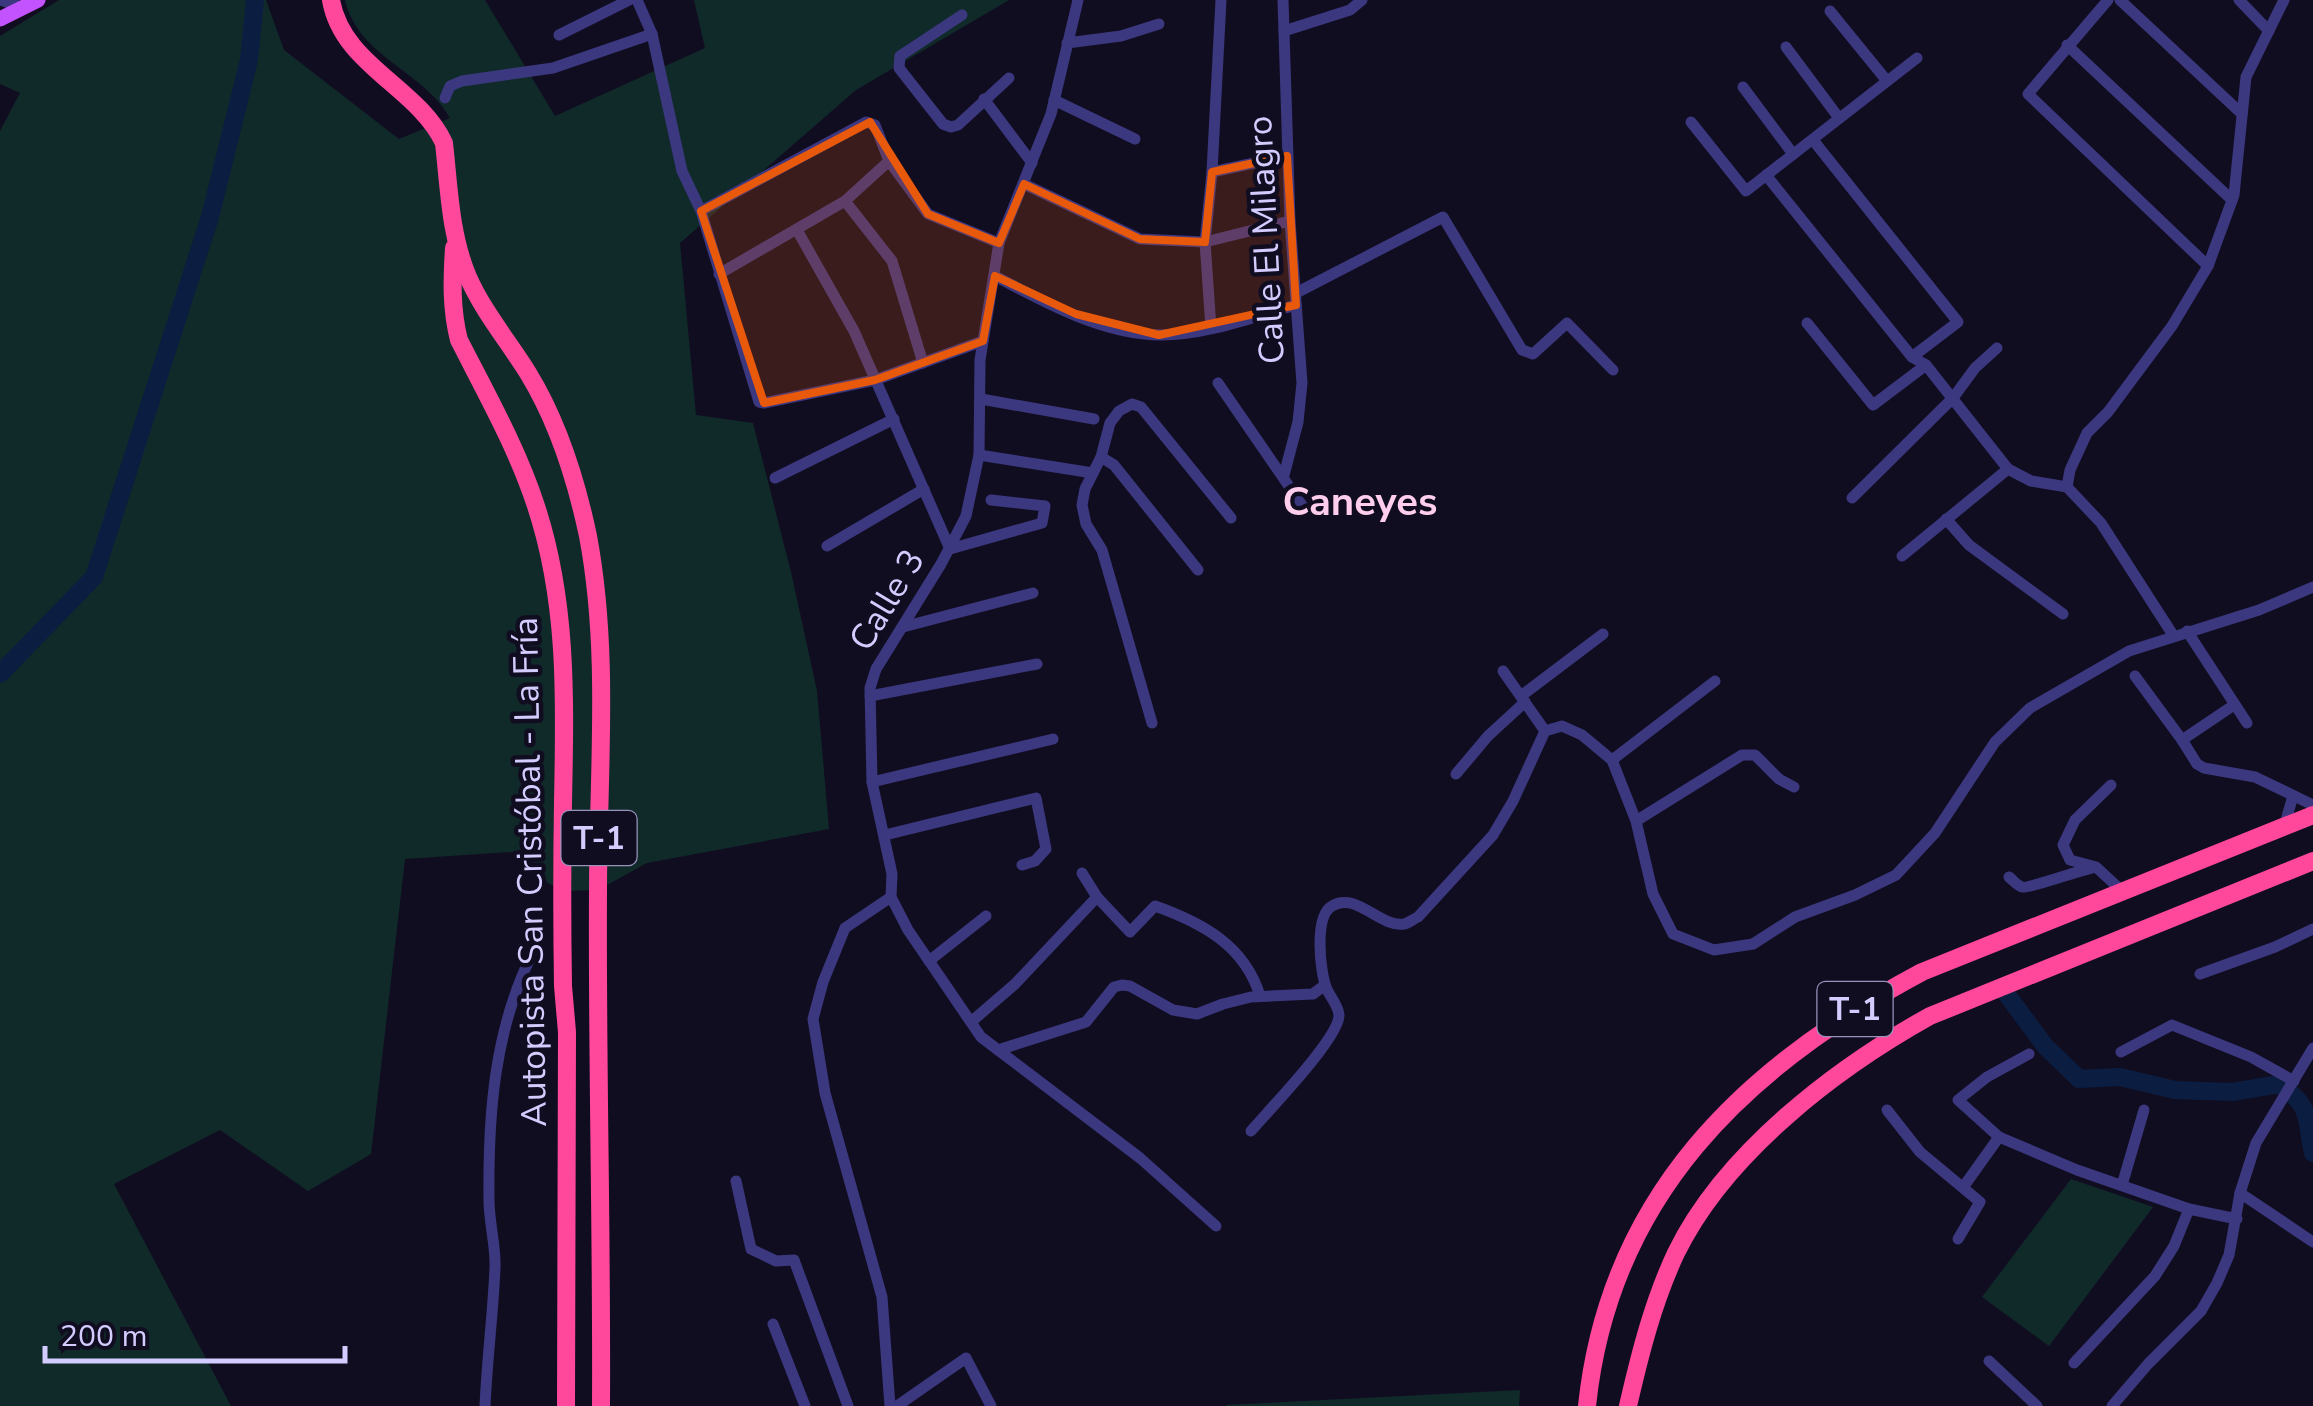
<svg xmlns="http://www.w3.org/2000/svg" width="2313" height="1406" font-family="'Nunito Sans',sans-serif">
<rect width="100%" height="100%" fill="#110d21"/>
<g fill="#102a2a">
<path d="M59 0H266L284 50 399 139 450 118C424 71 358 57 345 0H485L555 116 705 48 694 0H1009L856 90 680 243 696 415 753 423 791 572 817 691 829 829 647 863 598 890 562 891 543 880 527 851 405 859 371 1154 308 1191 220 1130 114 1184 231 1406H0V131L20 93 0 84V36Z"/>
<polygon points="2071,1179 2153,1207 2049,1346 1982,1297"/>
<polygon points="1520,1390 1519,1406 1226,1406 1226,1405"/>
</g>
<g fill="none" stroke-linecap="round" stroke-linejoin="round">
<g stroke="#0b1e41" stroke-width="18">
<polyline points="0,674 94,577 210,217 249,60 255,0"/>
<path d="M2005 992 2045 1046 2079 1079 2120 1077 2175 1090 2232 1092 2280 1084C2313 1109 2305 1117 2313 1153"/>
</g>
<g stroke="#3c3880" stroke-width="11">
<polyline points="0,0 22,7"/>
<polyline points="637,0 652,34 682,171 701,211 759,402 764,403 875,380 983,341"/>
<polyline points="1078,0 1051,114 999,243 980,360 979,455 966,516 941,564 876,669 870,688 872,782 892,874 891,897 908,930 981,1037 1140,1158 1216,1226"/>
<polyline points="1221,0 1212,172 1287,156"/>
<polyline points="1283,0 1290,221 1302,383 1298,422 1284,475"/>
<polyline points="2108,0 2028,94 2208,266"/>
<polyline points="2120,0 2242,114"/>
<polyline points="2239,0 2269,31"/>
<polyline points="1830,11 1887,81"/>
<polyline points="962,15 900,56 899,68 943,124 951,127 958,125 1009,78"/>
<polyline points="1284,31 1350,10 1362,0"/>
<polyline points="559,35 629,0"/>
<polyline points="1067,43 1121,36 1159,24"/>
<polyline points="2067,45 2232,200"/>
<polyline points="1786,47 1839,118"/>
<polyline points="1743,87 1793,154"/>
<polyline points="445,98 450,86 462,81 553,68 652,34"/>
<polyline points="984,99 1032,163"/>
<polyline points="1054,100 1135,139"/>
<polyline points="1691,122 1746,191 1917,58"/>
<polyline points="1813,140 1958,322 1912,357"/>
<polyline points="1766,175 1912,357 1926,365 2008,469"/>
<polyline points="1024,184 1140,239 1205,242 1290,221"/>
<polyline points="845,201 892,261 923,363"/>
<polyline points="701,211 866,122 875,125 889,161"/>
<polyline points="797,230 854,331 950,549 1042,523 1045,506 991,500"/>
<polyline points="719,274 845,201 889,161 928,214 999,243"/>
<path d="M995 276C1044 302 1103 335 1161 335 1206 335 1253 317 1296 305"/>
<polyline points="1296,293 1443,217 1522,350 1533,354 1567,323 1613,370"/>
<polyline points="1807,323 1873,405 1926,365"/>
<polyline points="1211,328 1205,242 1212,172"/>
<polyline points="1218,383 1304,508"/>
<polyline points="981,399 1094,419"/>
<polyline points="979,455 1093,473"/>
<polyline points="1101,457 1114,465 1198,570"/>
<polyline points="775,478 894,419"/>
<polyline points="2067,487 2070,470 2087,433 2108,412 2172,326 2208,266 2234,195 2246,77 2284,0"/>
<polyline points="1852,498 1953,398 1975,368 1997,348"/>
<polyline points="1946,519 1969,545 2063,614"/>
<polyline points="827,546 924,489"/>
<polyline points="1902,556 2008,469 2031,481 2067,487 2101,523 2173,635"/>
<polyline points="903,627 1033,593"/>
<polyline points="2187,631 2247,723"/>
<polyline points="1503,671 1545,731"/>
<polyline points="2135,676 2182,740 2234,705"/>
<polyline points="870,696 1037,664"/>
<polyline points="1521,696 1603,634"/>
<polyline points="1152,723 1102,550 1086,524 1082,505 1085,489 1101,457 1110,423 1119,411 1132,404 1141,407 1231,518"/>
<polyline points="2182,740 2197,764 2204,768 2255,777 2313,805"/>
<polyline points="1612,760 1715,681"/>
<polyline points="1456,774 1488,736 1525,702"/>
<polyline points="872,782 1053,739"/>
<polyline points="2111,785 2075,820 2063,845 2070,860 2096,867 2122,891"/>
<polyline points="1636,821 1742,755 1755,755 1779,779 1794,787"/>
<polyline points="2284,827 2293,796"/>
<polyline points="885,835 1036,798 1046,849 1035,861 1022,865"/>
<path d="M1082 873 1097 897 1130 932 1155 906C1203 923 1245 946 1260 996"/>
<path d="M2009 877C2013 880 2016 885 2022 887 2027 889 2081 870 2092 868"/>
<polyline points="929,961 986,916"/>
<polyline points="2200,974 2275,947 2313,929"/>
<polyline points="971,1022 1015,984 1097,897"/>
<polyline points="998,1050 1086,1022 1114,987 1122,985 1130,986 1173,1010 1197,1014 1223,1004 1251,997 1313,994 1325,985"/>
<polyline points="2121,1052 2172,1025 2251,1057 2294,1081"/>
<polyline points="2029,1054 1987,1077 1958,1100 1999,1137 2077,1170 2189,1209 2237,1219"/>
<polyline points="1887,1110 1920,1152 1980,1202 1958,1239"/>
<path d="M1251 1131C1268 1111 1340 1037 1339 1015 1338 1004 1329 996 1326 987 1320 970 1314 916 1332 906 1356 891 1380 928 1404 924 1409 923 1413 919 1418 917L1493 835 1513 801 1545 731 1562 726 1582 735 1612 760 1636 821 1653 894 1673 934 1714 950 1753 944 1795 917 1855 895 1896 875 1935 833 1995 742 2030 708 2129 651 2259 610 2313 587"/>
<polyline points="736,1181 751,1249 776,1261 794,1260 848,1406"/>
<polyline points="2122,1185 2144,1110"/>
<polyline points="1964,1186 1999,1137"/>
<polyline points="2240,1193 2313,1242"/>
<polyline points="773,1324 805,1406"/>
<polyline points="1989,1361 2037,1406"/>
<polyline points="2074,1363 2155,1276 2174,1246 2189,1209"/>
<path d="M485 1406C487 1360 493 1314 495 1268 496 1246 489 1223 489 1200 488 1115 494 1031 532 954"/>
<polyline points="890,1406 882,1297 825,1093 813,1019 823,982 845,928 891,897"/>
<polyline points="897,1406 966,1358 991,1406"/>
<polyline points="2112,1406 2148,1364 2201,1311 2217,1283 2229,1255 2240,1193 2256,1143 2313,1048"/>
</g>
<polyline stroke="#c353ff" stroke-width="15" points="0,19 38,0"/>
<g stroke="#ff479b" stroke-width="18">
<path d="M331 0C342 65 418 87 444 143 449 187 450 235 468 277 483 311 508 341 528 373 558 422 576 479 588 536 610 653 598 772 598 891 597 1062 602 1234 601 1406"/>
<path d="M454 248C452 279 451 309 459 340 487 395 517 448 536 506 568 603 565 702 563 802 562 863 562 924 563 986L567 1032 566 1406"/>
<path d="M1587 1406C1609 1196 1744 1067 1922 972L2313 815"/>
<path d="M1628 1406C1640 1354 1653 1302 1676 1253 1725 1153 1835 1069 1930 1016L2313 861"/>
</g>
</g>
<path fill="#e8590c" fill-opacity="0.2" stroke="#e8590c" stroke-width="8" stroke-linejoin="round" d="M870 122 928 214 999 243 1024 184 1140 239 1205 242 1212 172 1287 156 1296 305 1159 335 1076 314 995 276 983 341 875 380 764 403 701 211Z"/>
<g text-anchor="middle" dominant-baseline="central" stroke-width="9" stroke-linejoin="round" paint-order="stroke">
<g fill="#110d21" stroke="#9993bc" stroke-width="2.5">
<rect x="561.5" y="811" width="75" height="54" rx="8"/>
<rect x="1817.5" y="982" width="75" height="54" rx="8"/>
</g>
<g font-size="32" font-weight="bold" fill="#d3ccff">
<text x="599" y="838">T-1</text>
<text x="1855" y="1009">T-1</text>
</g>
<g font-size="35" fill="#d3ccff" stroke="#110d21">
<text transform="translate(1266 240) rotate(-93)">Calle El Milagro</text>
<text transform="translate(887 600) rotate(-59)">Calle 3</text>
<text transform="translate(530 872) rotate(-91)">Autopista San Cristóbal - La Fría</text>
</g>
<g font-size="40" font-weight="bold" fill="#ffceec" stroke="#110d21">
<text x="1360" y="502">Caneyes</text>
</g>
</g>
<path d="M45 1346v15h300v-15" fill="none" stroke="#d3ccff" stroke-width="5"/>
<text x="60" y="1346" font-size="30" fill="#d3ccff" stroke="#110d21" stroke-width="8" paint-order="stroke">200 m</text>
</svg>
